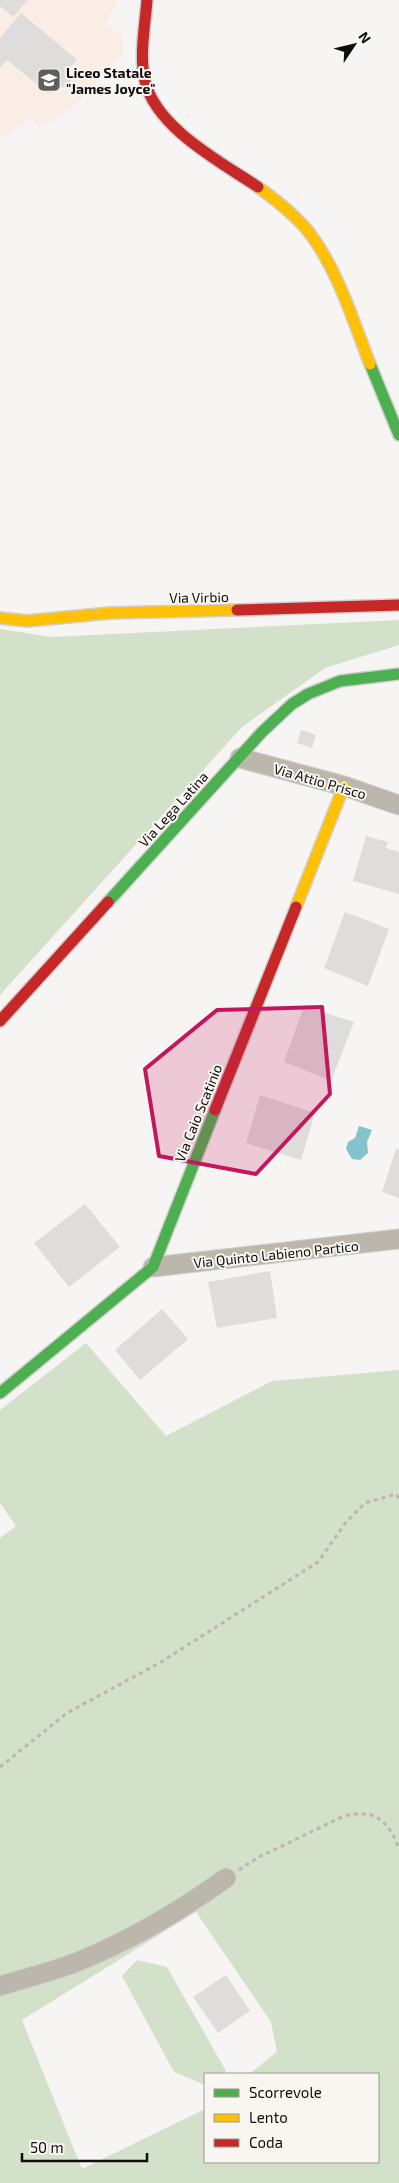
<svg xmlns="http://www.w3.org/2000/svg" width="399" height="2183" font-family="'Exo 2',sans-serif">
<rect width="100%" height="100%" fill="#f7f5f3"/>
<polygon fill="#faede5" points="0,0 117,0 106,25 122,34 123,54 75,106 40,128 31,119 0,140"/>
<g fill="#d3e1ca" fill-rule="evenodd">
<polygon points="399,620 399,645 325,668 242,727 0,995 0,629 52,637"/>
<path d="M86 1343 166 1436 272 1381 399 1370V2183H0V1538L16 1526 0 1503V1410ZM196 1912 271 2022 277 2052 249 2074H378V2162H205V2109L82 2169 22 2020Z"/>
<polygon points="137,1960 167,1967 226,2071 223,2074 205,2074 205,2085 174,2072 122,1976"/>
</g>
<polygon fill="#84c3ce" points="359,1126 372,1130 367,1142 368,1153 360,1160 352,1159 346,1149 348,1142 355,1138"/>
<g fill="#dfdddc">
<polygon points="0,0 28,0 13,17 0,6"/>
<polygon points="21,13 77,60 66,72 73,78 64,88 57,83 49,94 7,60 0,68 0,38"/>
<polygon points="301,730 316,735 312,748 297,743"/>
<polygon points="366,836 388,842 386,848 399,852 399,894 353,881"/>
<polygon points="345,912 389,929 368,986 324,968"/>
<polygon points="304,1006 354,1022 331,1081 284,1062"/>
<polygon points="260,1095 315,1113 301,1160 246,1143"/>
<polygon points="396,1149 399,1150 399,1198 382,1192"/>
<polygon points="85,1204 120,1247 69,1287 34,1243"/>
<polygon points="270,1271 277,1318 217,1328 208,1282"/>
<polygon points="162,1309 188,1339 140,1380 115,1350"/>
<polygon points="226,1975 250,2011 218,2033 193,1997"/>
</g>
<g fill="none" stroke-linecap="round" stroke-linejoin="round">
<g stroke="#d1d0cf" stroke-width="21">
<g id="street">
<polyline points="240,758 344,786 399,805"/>
<polyline points="153,1267 399,1239"/>
<path d="M0 1986C25 1978 52 1972 77 1962 129 1941 180 1911 226 1878"/>
</g>
</g>
<g stroke="#d1d0cf" stroke-width="14">
<g id="fast">
<polyline points="370,364 399,435"/>
<polyline points="108,902 262,732 292,704 308,694 340,681 399,674"/>
<polyline points="0,1393 153,1267 215,1110"/>
</g>
</g>
<g stroke="#d1d0cf" stroke-width="14">
<g id="slow">
<path d="M258 187C276 200 298 217 311 235 339 273 353 321 370 364"/>
<polyline points="0,618 27,621 110,613 237,610"/>
<polyline points="296,907 344,786"/>
</g>
</g>
<g stroke="#d1d0cf" stroke-width="14">
<g id="jam">
<path d="M147 0C145 26 139 56 145 81 156 128 221 162 258 187"/>
<polyline points="237,610 399,605"/>
<polyline points="0,1021 108,902"/>
<polyline points="215,1110 296,907"/>
</g>
</g>
<g stroke="#bbb6b0" stroke-width="3" stroke-dasharray="4 4" stroke-linecap="butt">
<polyline points="0,1767 67,1713 161,1662 318,1562 346,1522 365,1503 396,1494 399,1499"/>
<path d="M239 1870 257 1858 344 1816C374 1808 390 1821 399 1850"/>
</g>
<use href="#street" stroke="#bcb7ac" stroke-width="19"/>
<use href="#fast" stroke="#4caf50" stroke-width="11"/>
<use href="#slow" stroke="#ffc107" stroke-width="11"/>
<use href="#jam" stroke="#c62828" stroke-width="11"/>
</g>
<path fill="#c2185b" fill-opacity="0.2" stroke="#c2185b" stroke-width="4" stroke-linejoin="round" d="M322 1007 330 1094 256 1174 159 1156 145 1069 217 1010Z"/>
<defs>
<g id="school-square" transform="scale(1.25)"><rect x="-9" y="-9" width="18" height="18" rx="4" fill="#605f5d" stroke="#f9f5f1"/><path d="M0-5L7-2L0 1L-7-2ZM-4 1L0 2.5L4 1V4Q0 6-4 4Z" fill="#fff"/></g>
</defs>
<g fill-rule="evenodd">
<use href="#school-square" x="49" y="80"/>
</g>
<g text-anchor="middle" dominant-baseline="central" stroke-width="4" stroke-linejoin="round" paint-order="stroke">
<g font-size="14" font-weight="bold" fill="#0f0e0c" stroke="#f9f5f1" text-anchor="start">
<text x="66" y="72">Liceo Statale<tspan x="66" dy="16">"James Joyce"</tspan></text>
</g>
<g font-size="14" fill="#0f0e0c" stroke="#f9f5f1">
<text transform="translate(199 597) rotate(-1)">Via Virbio</text>
<text transform="translate(320 781) rotate(16)">Via Attio Prisco</text>
<text transform="translate(173 809) rotate(-48)">Via Lega Latina</text>
<text transform="translate(198 1113) rotate(-68)">Via Caio Scatinio</text>
<text transform="translate(276 1254) rotate(-6)">Via Quinto Labieno Partico</text>
</g>
</g>
<rect x="204" y="2073" width="175" height="90" fill="#f9f5f1" stroke="#9b9995"/>
<rect x="214" y="2089" width="25" height="8" fill="#4caf50" stroke="#9b9995"/>
<text x="249" y="2098" font-size="15" fill="#0f0e0c">Scorrevole</text>
<rect x="214" y="2114" width="25" height="8" fill="#ffc107" stroke="#9b9995"/>
<text x="249" y="2123" font-size="15" fill="#0f0e0c">Lento</text>
<rect x="214" y="2139" width="25" height="8" fill="#c62828" stroke="#9b9995"/>
<text x="249" y="2148" font-size="15" fill="#0f0e0c">Coda</text>
<g transform="translate(354 45) rotate(55)" stroke="#f9f5f1" stroke-width="4" paint-order="stroke">
<path d="M0-4L9 19L0 12L-9 19Z" fill="#0f0e0c"/>
<text y="-8" font-size="14" font-weight="bold" text-anchor="middle" fill="#0f0e0c">N</text>
</g>
<path d="M22 2153v8h125v-8" fill="none" stroke="#0f0e0c" stroke-width="2.5"/>
<text x="30" y="2153" font-size="15" fill="#0f0e0c" stroke="#f9f5f1" stroke-width="4" paint-order="stroke">50 m</text>
</svg>
